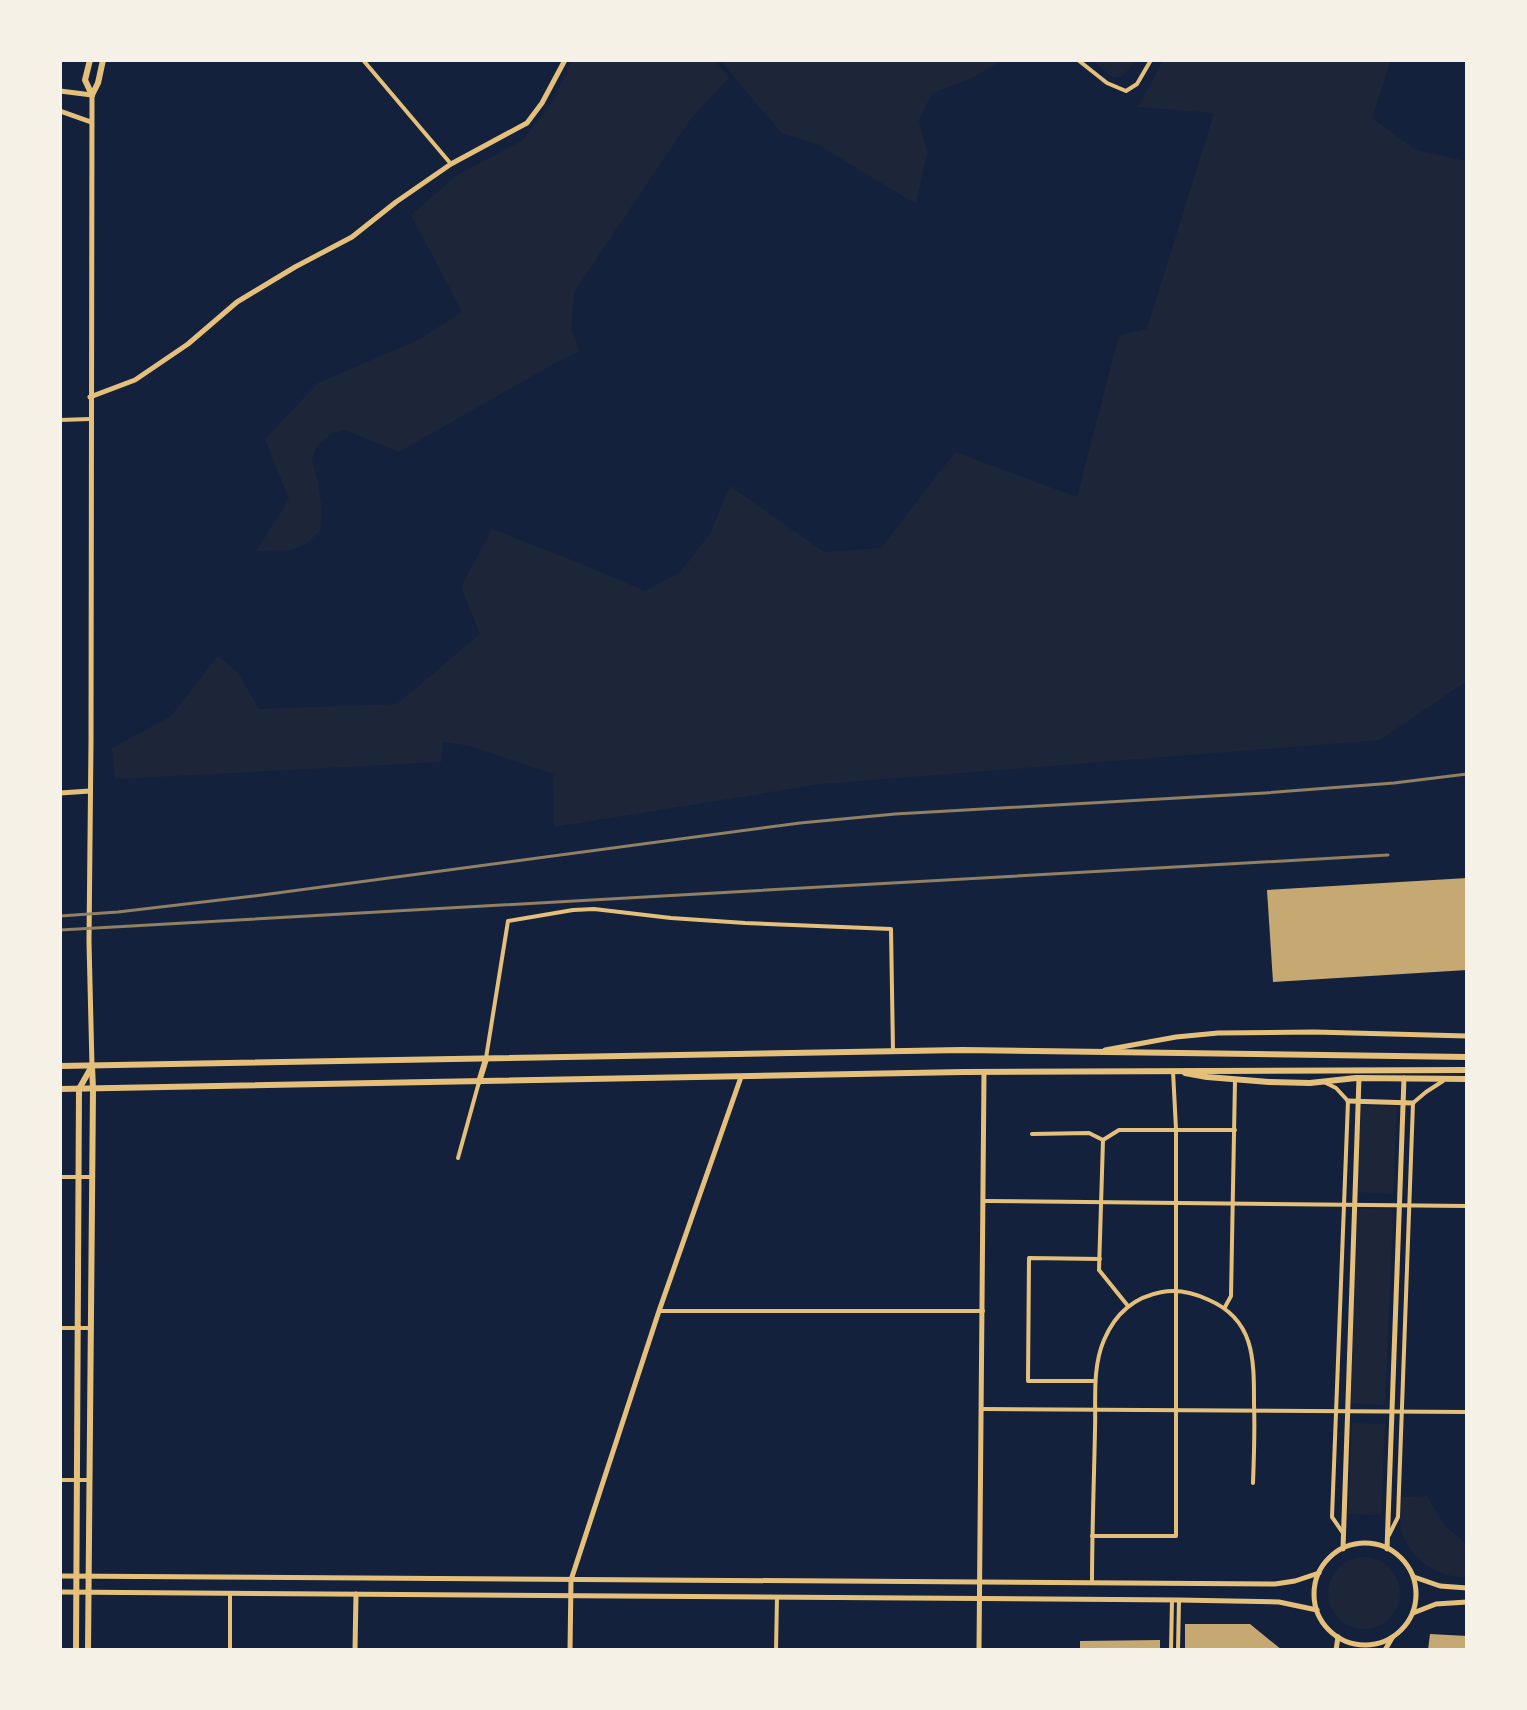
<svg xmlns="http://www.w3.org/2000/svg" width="1527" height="1710" font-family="'Noto Sans',sans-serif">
<rect width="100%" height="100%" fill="#14213d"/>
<g fill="#1d2539">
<polygon points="572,60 715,60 729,78 692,117 574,292 571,329 580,351 557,362 399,452 345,430 332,433 317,445 312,460 318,483 322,511 320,531 306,544 292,550 256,551 289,499 265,439 318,383 420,339 462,312 411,215 457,175 523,140 554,100"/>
<polygon points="720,60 1003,60 968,80 932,93 919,120 927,153 916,204 817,144 781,133"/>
<polygon points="1092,60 1136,60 1123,76 1113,78"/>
<polygon points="1163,60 1391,60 1372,118 1416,150 1467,161 1467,681 1380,740 821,784 554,827 553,774 470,746 443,742 441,762 115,779 112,748 171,716 218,656 238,673 259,709 397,704 480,634 461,587 492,529 582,564 645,591 680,572 710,534 730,486 824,552 881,548 955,452 1077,497 1119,335 1147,329 1214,113 1138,107"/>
<polygon points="1360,1105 1397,1107 1393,1194 1356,1192"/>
<polygon points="1357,1209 1393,1210 1385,1405 1348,1403"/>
<polygon points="1352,1423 1385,1424 1381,1515 1348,1514"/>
<path d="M1427 1496 1444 1525 1467 1545V1578C1438 1577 1408 1559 1401 1528 1399 1519 1401 1507 1402 1497Z"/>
<circle cx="1364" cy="1593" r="36"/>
</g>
<g fill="#c6a872">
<polygon points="1467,878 1467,970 1273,982 1267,890"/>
<polygon points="1185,1624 1250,1624 1282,1650 1185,1650"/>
<polygon points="1430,1634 1467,1636 1467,1650 1428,1650"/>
<polygon points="1160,1640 1160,1650 1080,1650 1080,1641"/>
</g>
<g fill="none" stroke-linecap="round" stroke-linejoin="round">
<g stroke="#e5c07b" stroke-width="4">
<polyline points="363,60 451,164"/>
<polyline points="1078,60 1107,83 1126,91 1137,84 1151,60"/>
<polyline points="60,420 90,419"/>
<polyline points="486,1058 508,921 573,910 594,909 671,918 745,923 891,929 893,1051"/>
<polyline points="1324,1082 1336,1088 1348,1101 1332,1517 1343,1533"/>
<polyline points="1032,1134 1089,1133 1103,1140"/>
<polyline points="1103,1140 1099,1270 1128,1306"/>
<polyline points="1103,1140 1119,1130 1235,1130"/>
<polyline points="458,1158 479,1082"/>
<polyline points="60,1177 92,1177"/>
<polyline points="984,1201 1467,1206"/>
<polyline points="1225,1307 1231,1296 1235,1080"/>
<polyline points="659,1311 983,1311"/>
<polyline points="60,1328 90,1328"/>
<polyline points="1095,1381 1028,1381 1029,1258 1100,1259"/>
<polyline points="982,1409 1467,1412"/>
<polyline points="60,1480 89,1480"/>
<polyline points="1389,1535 1398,1517 1413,1103 1426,1092 1443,1081"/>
<polyline points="1092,1536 1176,1536 1176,1129 1173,1071"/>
<path d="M1092 1583C1092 1532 1094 1481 1095 1430 1096 1400 1092 1368 1104 1340 1115 1314 1134 1297 1162 1292 1179 1289 1194 1293 1209 1300 1255 1320 1254 1360 1254 1404 1255 1430 1254 1457 1253 1483"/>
<polyline points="230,1650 230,1593"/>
<polyline points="776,1650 777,1597"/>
<polyline points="1171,1650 1172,1600"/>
<polyline points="1178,1650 1179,1600"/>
</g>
<g stroke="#e5c07b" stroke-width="5">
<polyline points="90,397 135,380 188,344 237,302 295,267 352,237 396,202 451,164 527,123 542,103 565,60"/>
<polyline points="60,793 90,791"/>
<polyline points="1348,1101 1413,1103"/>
<polyline points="1343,1549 1359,1078"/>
<polyline points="1387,1549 1404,1078"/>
<polyline points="355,1650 356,1594"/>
<polyline points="570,1650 571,1580 659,1311 741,1077"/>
<polyline points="979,1650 984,1072"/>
<polyline points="1336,1650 1338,1637"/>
<polyline points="1385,1650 1392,1638"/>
</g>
<g stroke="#e5c07b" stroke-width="5">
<polyline points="60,91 92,95 91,741 89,942 92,1066"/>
<polyline points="60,111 91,122"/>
<polyline points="1105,1050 1176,1037 1218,1033 1314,1032 1467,1036"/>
<circle cx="1365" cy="1594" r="51"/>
<polyline points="60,1576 1275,1584 1295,1581 1319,1573"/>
<polyline points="1414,1577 1440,1586 1467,1588"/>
<polyline points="60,1592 1179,1600 1279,1602 1317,1610"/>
<polyline points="1413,1613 1436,1604 1467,1602"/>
</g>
<g stroke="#e5c07b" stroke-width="6">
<polyline points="90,60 85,80 92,95"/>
<polyline points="92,95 98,83 103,60"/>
<polyline points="1185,1073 1207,1077 1269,1082 1310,1083 1356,1078 1467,1079"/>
<polyline points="76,1650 79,1089 92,1066"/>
<polyline points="88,1650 93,1089 92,1066"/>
</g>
<g stroke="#e5c07b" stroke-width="6">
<polyline points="60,1066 962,1050 1467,1057"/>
<polyline points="479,1082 486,1059"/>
<polyline points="60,1089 963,1072 1467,1070"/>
</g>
<g stroke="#918062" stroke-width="3">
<polyline points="60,916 118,912 262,895 800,823 895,814 1265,793 1394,783 1467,774"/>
<polyline points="60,930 1388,855"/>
</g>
</g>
<rect width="1527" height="1710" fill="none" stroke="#f6f1e7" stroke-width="124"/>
</svg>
